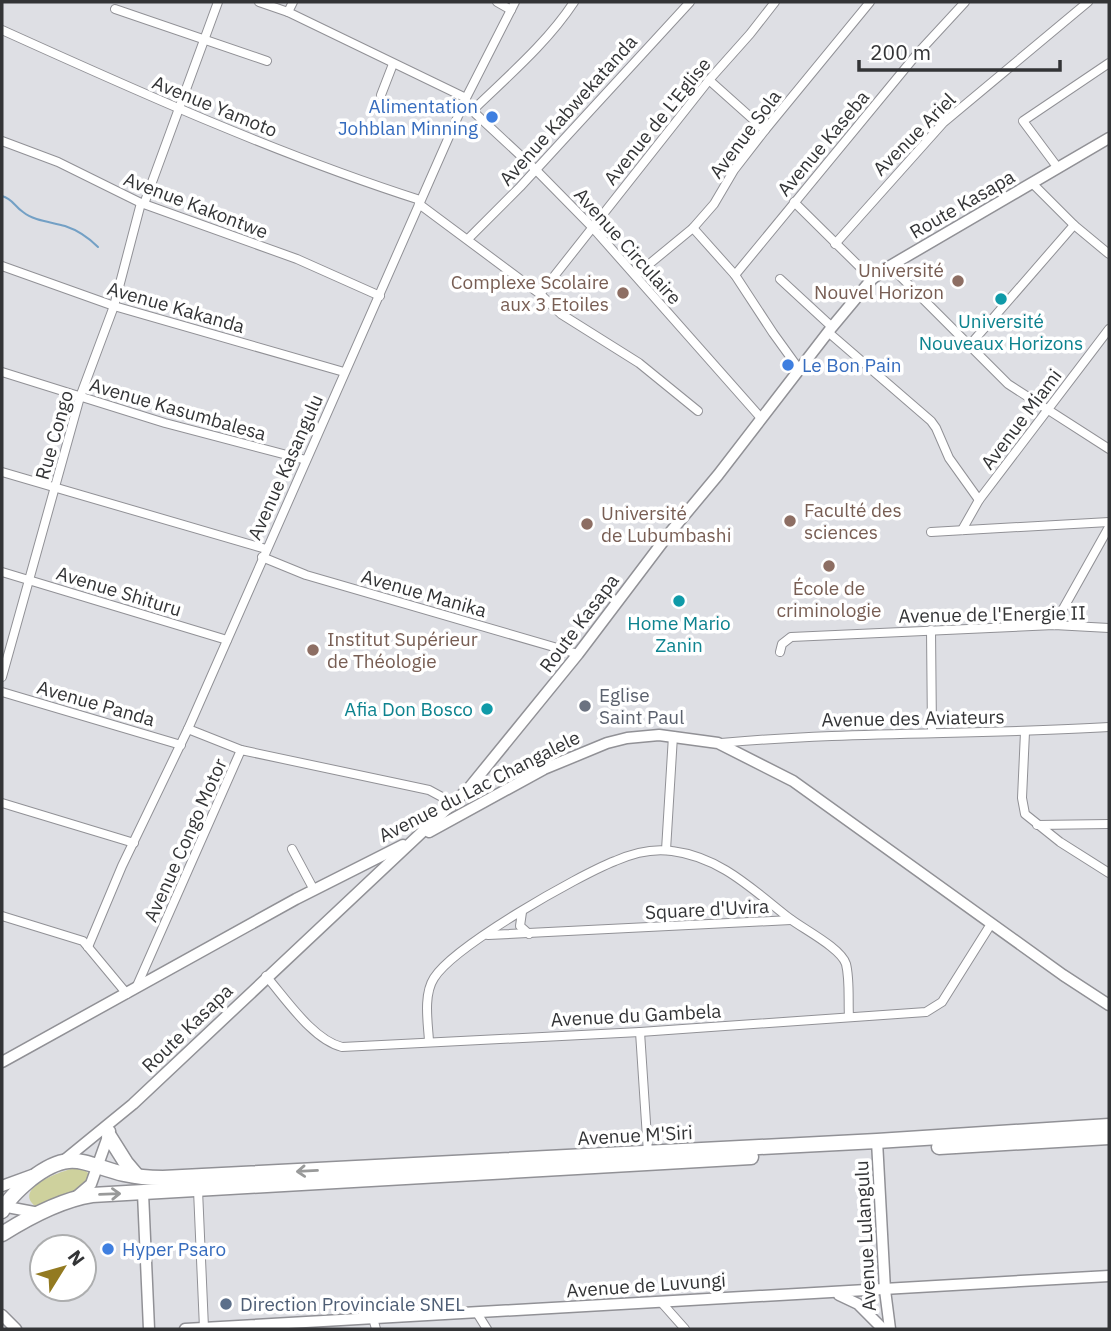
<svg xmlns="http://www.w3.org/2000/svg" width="1111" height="1331" font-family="'IBM Plex Sans',sans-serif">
<rect width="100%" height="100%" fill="#dedfe4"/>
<path fill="#ced19d" d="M82 1167 90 1175 84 1189 38 1208C7 1189 66 1168 82 1167Z"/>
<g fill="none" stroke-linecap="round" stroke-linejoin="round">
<path stroke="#73a0c5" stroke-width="2" d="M2 196C13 199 14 206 23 212 34 221 52 222 65 226 77 230 89 238 98 247"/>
<g stroke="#919196" stroke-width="10">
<g id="street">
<polyline points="259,2 288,12 466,98"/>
<polyline points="497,2 511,10"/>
<polyline points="115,9 267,61"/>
<polyline points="288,12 293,2"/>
<path d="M2 30C139 92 277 154 420 200"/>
<polyline points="709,80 765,130"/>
<polyline points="381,95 393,64"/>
<polyline points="464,103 535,169 593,228 761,418"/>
<path d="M473 110C508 76 547 43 574 2"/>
<polyline points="2,141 58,162 141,203 297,259 380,296"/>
<polyline points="1058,168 1023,121 1109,63"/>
<polyline points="1033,184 1074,225 1109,254"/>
<polyline points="794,202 872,279"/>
<polyline points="144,204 218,2"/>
<polyline points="419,204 540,294 561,314 639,363 698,411"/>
<polyline points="693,228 735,275 773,333 799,369"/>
<polyline points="468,239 520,187 690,2"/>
<polyline points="835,244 943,123 1088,2"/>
<polyline points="2,266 114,306 344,372"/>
<polyline points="890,266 1008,384 1109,449"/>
<polyline points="636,275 693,228 714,204 734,170 765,130 870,2"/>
<polyline points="735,275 917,54 965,2"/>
<polyline points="780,279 832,327"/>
<polyline points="540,294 709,80 750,34 775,2"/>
<polyline points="828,332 931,421 936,428 949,458 979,500"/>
<polyline points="968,347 1074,225"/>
<polyline points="2,372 165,423 306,460"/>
<polyline points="2,472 266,549"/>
<polyline points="962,530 979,500 1109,329"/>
<polyline points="931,532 1109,522"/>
<polyline points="262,557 306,575 578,654"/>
<polyline points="2,572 227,640"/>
<polyline points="1054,625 1109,527"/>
<polyline points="931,630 932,733"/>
<polyline points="780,652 782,644 791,637 1054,625 1109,628"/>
<polyline points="2,677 80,397 114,306 141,203"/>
<polyline points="2,692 181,745"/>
<polyline points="188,729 241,750"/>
<polyline points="1025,732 1022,798 1025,814 1060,842 1109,873"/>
<path d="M721 743C850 731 980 735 1109 727"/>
<polyline points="2,803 134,843"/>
<polyline points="1037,825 1109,824"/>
<polyline points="292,849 314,890"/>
<polyline points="666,850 673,736"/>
<polyline points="522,912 520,926 529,934"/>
<polyline points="2,916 83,941 127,994"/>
<polyline points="488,935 791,920"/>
<polyline points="88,947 122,866 188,729 466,98 515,2"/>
<path d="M266 976C286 999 313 1040 342 1047L640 1032 926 1012 942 1002 991 924"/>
<polyline points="136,988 241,750 429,790 453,803"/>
<polyline points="640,1032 648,1153"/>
<path d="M429 1041C428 1023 423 995 434 978 454 946 577 876 615 861 633 853 652 848 672 851 720 857 752 889 789 918 803 929 841 948 846 964 850 980 848 1001 849 1017"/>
<polyline points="198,1190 204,1328"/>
<polyline points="661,1302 685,1329"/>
<polyline points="477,1313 487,1329"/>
<polyline points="373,1318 376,1329"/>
</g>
</g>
<g stroke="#919196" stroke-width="13">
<g id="secondary">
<polyline points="429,832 544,769 607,743 627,738 659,735 718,743 793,781 1063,975 1109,1005"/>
<polyline points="2,1062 296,899 403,845"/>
<polyline points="877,1141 885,1290 890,1329"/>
<polyline points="62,1162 133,1104 469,788 578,654 668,535 718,475 832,327 872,279 890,266 1109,138"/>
<polyline points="2,1186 32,1175"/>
<polyline points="143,1193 149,1329"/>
<polyline points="77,1196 91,1184 110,1131"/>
<polyline points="2,1206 39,1213"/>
<polyline points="839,1295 858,1304 883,1329"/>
<polyline points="2,1315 16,1329"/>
<polyline points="185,1329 1109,1276"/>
</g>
</g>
<g stroke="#919196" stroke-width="17">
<g id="highway">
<polyline points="109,1136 126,1163 137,1176"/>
<polyline points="939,1147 1109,1137"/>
<path d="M2 1211C8 1199 20 1188 31 1179 71 1148 83 1164 124 1174 137 1177 150 1178 163 1178L877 1141 1109 1126"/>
<path d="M2 1234C29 1217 60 1200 92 1195L751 1157"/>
</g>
</g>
<use href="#street" stroke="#fff" stroke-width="8"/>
<use href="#secondary" stroke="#fff" stroke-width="10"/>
<use href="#highway" stroke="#fff" stroke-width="14"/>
</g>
<defs><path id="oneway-shaft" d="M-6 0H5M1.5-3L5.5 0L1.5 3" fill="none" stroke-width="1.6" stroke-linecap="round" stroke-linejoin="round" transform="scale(1.75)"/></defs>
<g stroke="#999a9a">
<use href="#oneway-shaft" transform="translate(307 1171) rotate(177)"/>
<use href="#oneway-shaft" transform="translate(110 1194) rotate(-2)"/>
</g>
<g fill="#3f7fe0" stroke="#fff" stroke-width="2.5">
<circle cx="492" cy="117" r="7"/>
<circle cx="788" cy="365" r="7"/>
<circle cx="108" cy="1249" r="7"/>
</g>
<g fill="#8d6e63" stroke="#fff" stroke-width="2.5">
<circle cx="958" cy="281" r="7"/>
<circle cx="623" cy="293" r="7"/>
<circle cx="790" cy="521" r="7"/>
<circle cx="587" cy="524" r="7"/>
<circle cx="829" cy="566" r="7"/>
<circle cx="313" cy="650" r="7"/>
</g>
<g fill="#0f9aa8" stroke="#fff" stroke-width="2.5">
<circle cx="1001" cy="299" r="7"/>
<circle cx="679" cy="601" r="7"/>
<circle cx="487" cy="709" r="7"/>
</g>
<circle fill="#6b7280" stroke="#fff" stroke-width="2.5" cx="585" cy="706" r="7"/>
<circle fill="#5c6f8a" stroke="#fff" stroke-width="2.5" cx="226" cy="1304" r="7"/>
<g text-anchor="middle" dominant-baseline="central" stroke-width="7" stroke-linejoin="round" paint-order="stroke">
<g font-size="19" fill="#333436" stroke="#fff">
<text transform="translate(215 106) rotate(22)">Avenue Yamoto</text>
<text transform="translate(568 110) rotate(-48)">Avenue Kabwekatanda</text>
<text transform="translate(657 121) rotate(-51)">Avenue de L'Eglise</text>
<text transform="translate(745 134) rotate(-53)">Avenue Sola</text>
<text transform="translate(914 134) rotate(-45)">Avenue Ariel</text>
<text transform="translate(823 143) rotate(-50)">Avenue Kaseba</text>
<text transform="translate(962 204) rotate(-30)">Route Kasapa</text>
<text transform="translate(196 205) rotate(21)">Avenue Kakontwe</text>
<text transform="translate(628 246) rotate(48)">Avenue Circulaire</text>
<text transform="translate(176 307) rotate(16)">Avenue Kakanda</text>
<text transform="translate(178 409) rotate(16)">Avenue Kasumbalesa</text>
<text transform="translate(1021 419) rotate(-53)">Avenue Miami</text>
<text transform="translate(54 435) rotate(-74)">Rue Congo</text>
<text transform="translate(285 467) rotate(-66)">Avenue Kasangulu</text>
<text transform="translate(119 591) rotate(17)">Avenue Shituru</text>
<text transform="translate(424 593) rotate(16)">Avenue Manika</text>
<text transform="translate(992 614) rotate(-1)">Avenue de l'Energie II</text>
<text transform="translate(579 623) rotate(-53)">Route Kasapa</text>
<text transform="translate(96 703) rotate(16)">Avenue Panda</text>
<text transform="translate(913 718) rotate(-1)">Avenue des Aviateurs</text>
<text transform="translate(479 786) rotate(-27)">Avenue du Lac Changalele</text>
<text transform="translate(185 840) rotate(-66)">Avenue Congo Motor</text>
<text transform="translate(707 909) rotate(-3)">Square d'Uvira</text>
<text transform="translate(636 1015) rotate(-3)">Avenue du Gambela</text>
<text transform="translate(187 1028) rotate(-44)">Route Kasapa</text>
<text transform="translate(635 1135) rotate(-3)">Avenue M'Siri</text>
<text transform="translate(865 1236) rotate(-93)">Avenue Lulangulu</text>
<text transform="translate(646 1285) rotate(-4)">Avenue de Luvungi</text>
</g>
<g font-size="19" fill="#366cbe" stroke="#fff" text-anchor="start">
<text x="478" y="106" text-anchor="end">Alimentation<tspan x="478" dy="22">Johblan Minning</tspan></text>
<text x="802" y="365">Le Bon Pain</text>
<text x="122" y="1249">Hyper Psaro</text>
</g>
<g font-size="19" fill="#785e54" stroke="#fff" text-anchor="start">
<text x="944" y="270" text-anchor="end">Université<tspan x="944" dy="22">Nouvel Horizon</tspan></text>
<text x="609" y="282" text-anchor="end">Complexe Scolaire<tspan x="609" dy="22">aux 3 Etoiles</tspan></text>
<text x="804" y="510">Faculté des<tspan x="804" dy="22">sciences</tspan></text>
<text x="601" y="513">Université<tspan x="601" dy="22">de Lubumbashi</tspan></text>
<text x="829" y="588" text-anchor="middle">École de<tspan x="829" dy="22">criminologie</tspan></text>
<text x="327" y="639">Institut Supérieur<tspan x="327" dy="22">de Théologie</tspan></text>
</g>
<g font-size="19" fill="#0d838f" stroke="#fff">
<text x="1001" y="321">Université<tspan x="1001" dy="22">Nouveaux Horizons</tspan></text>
<text x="679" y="623">Home Mario<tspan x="679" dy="22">Zanin</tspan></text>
<text x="473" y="709" text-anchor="end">Afia Don Bosco</text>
</g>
<g font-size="19" fill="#5b616d" stroke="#fff" text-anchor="start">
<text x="599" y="695">Eglise<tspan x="599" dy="22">Saint Paul</tspan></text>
</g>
<g font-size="19" fill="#4e5e75" stroke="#fff" text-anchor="start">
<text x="240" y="1304">Direction Provinciale SNEL</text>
</g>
</g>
<rect width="1111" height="1331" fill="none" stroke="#333436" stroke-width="7"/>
<g transform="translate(63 1268) rotate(53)"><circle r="33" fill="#ffffff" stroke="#adaeaf" stroke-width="2"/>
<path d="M0-5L12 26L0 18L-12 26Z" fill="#937a21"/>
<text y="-10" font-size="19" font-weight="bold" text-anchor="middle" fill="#333436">N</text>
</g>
<path d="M859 60v10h201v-10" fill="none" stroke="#333436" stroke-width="3.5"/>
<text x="870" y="60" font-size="21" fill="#333436" stroke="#ffffff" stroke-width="5" paint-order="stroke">200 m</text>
</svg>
